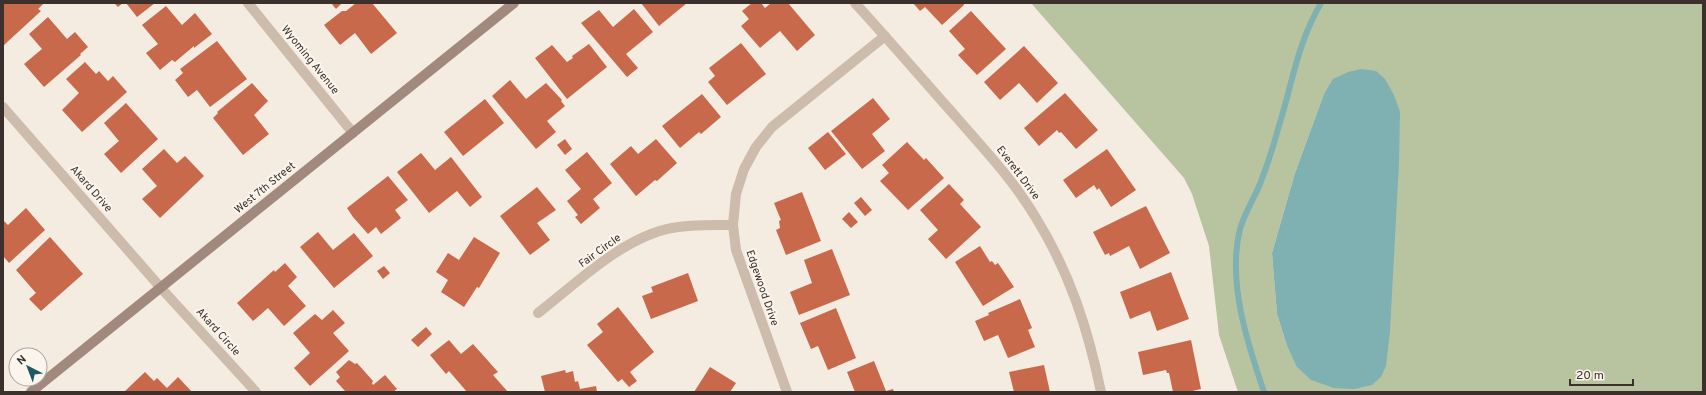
<svg xmlns="http://www.w3.org/2000/svg" width="1706" height="395" font-family="Overpass,sans-serif">
<rect width="100%" height="100%" fill="#f4ebe1"/>
<path fill="#b8c4a0" fill-rule="evenodd" d="M1031 3H1703V392H1238L1219 335 1209 246 1192 194 1184 178ZM1324 94 1296 366 1287 346 1277 314 1272 253 1295 173Z"/>
<polygon fill="#7fb0b2" points="1361,69 1376,71 1385,79 1394,95 1400,112 1399,163 1390,331 1386,366 1381,377 1372,385 1354,389 1334,388 1311,380 1296,366 1287,346 1277,314 1272,253 1295,173 1324,94 1333,79 1348,72"/>
<g fill="none" stroke-linecap="round" stroke-linejoin="round">
<path stroke="#7fb0b2" stroke-width="6" d="M1264 392C1247 342 1227 281 1240 229 1244 215 1254 198 1260 184 1267 166 1273 148 1278 129 1292 85 1297 44 1321 3"/>
</g>
<g fill="#c8694b">
<polygon points="3,3 44,3 38,9 41,11 4,45"/>
<polygon points="114,3 123,3 118,7"/>
<polygon points="126,3 155,3 137,17"/>
<polygon points="331,3 342,3 336,9"/>
<polygon points="356,3 372,3 397,33 371,54 355,33 340,45 324,25 342,11 346,11"/>
<polygon points="641,3 687,3 659,26"/>
<polygon points="752,3 761,3 765,8 771,3 788,3 815,35 797,51 780,31 760,48 741,26 749,19 742,11"/>
<polygon points="913,3 963,3 964,5 942,25 925,7 920,11"/>
<polygon points="166,6 182,25 195,13 212,34 194,48 194,46 175,62 172,60 160,70 146,53 158,44 142,25"/>
<polygon points="634,9 653,32 626,54 638,68 627,77 581,23 599,10 613,27"/>
<polygon points="971,11 1006,49 977,75 958,55 965,49 949,31"/>
<polygon points="48,17 67,39 75,32 88,47 80,54 81,55 44,87 24,64 42,49 29,34"/>
<polygon points="217,41 247,79 210,107 197,90 188,97 175,80 183,73 180,69"/>
<polygon points="741,43 766,74 727,105 708,82 715,76 709,68"/>
<polygon points="589,44 607,67 567,99 535,58 552,45 567,62 573,58 572,56"/>
<polygon points="1024,46 1058,83 1037,103 1019,83 1000,100 984,82"/>
<polygon points="85,62 96,74 99,71 108,81 113,76 127,92 82,132 62,110 79,93 66,79"/>
<polygon points="510,80 526,99 546,83 562,100 561,101 565,106 547,121 556,132 536,149 492,96"/>
<polygon points="252,83 268,101 254,115 269,134 243,155 213,118 218,113 217,112"/>
<polygon points="1065,93 1098,130 1076,149 1061,132 1059,133 1057,130 1039,146 1024,128"/>
<polygon points="702,94 721,117 701,134 699,132 680,148 662,126"/>
<polygon points="873,98 890,119 872,134 885,151 862,169 831,131"/>
<polygon points="485,99 504,123 463,156 444,132"/>
<polygon points="126,103 158,139 121,173 104,154 119,141 104,123"/>
<polygon points="828,132 846,154 825,170 808,148"/>
<polygon points="565,139 572,149 565,155 557,145"/>
<polygon points="656,139 677,163 657,181 655,180 636,196 610,164 631,146 638,154"/>
<polygon points="907,142 924,160 926,158 944,178 908,210 880,181 889,173 882,165"/>
<polygon points="164,149 177,163 185,156 204,176 160,218 142,199 157,186 142,169"/>
<polygon points="1107,149 1136,190 1111,207 1099,188 1097,190 1094,185 1076,198 1063,180"/>
<polygon points="587,152 612,183 593,199 600,208 581,224 575,217 578,215 567,201 581,189 565,170"/>
<polygon points="421,153 435,170 451,157 482,197 470,207 457,191 429,213 397,172"/>
<polygon points="388,176 408,200 395,210 401,218 381,234 376,227 368,234 353,217 347,208"/>
<polygon points="949,184 964,200 960,204 981,227 946,259 928,239 938,230 920,210"/>
<polygon points="537,187 556,210 537,223 550,240 530,255 500,216"/>
<polygon points="802,192 821,241 786,255 776,230 780,228 779,221 781,220 774,203"/>
<polygon points="861,197 872,210 865,216 854,203"/>
<polygon points="1146,206 1170,253 1140,269 1129,246 1110,256 1109,253 1105,255 1093,232"/>
<polygon points="26,208 45,230 9,263 3,256 3,220 8,225"/>
<polygon points="849,212 858,222 851,228 842,219"/>
<polygon points="318,232 333,250 354,233 373,256 334,288 300,247"/>
<polygon points="50,237 83,274 41,311 29,299 36,293 16,270"/>
<polygon points="474,237 500,253 479,288 477,287 464,307 441,292 448,280 436,272 448,253 459,260"/>
<polygon points="980,246 990,262 992,261 995,265 998,263 1014,287 983,306 955,262"/>
<polygon points="832,249 850,295 799,315 790,292 812,283 804,260"/>
<polygon points="285,263 297,277 288,286 306,306 284,326 268,308 253,321 237,303 274,270 275,272"/>
<polygon points="384,266 390,273 383,279 377,271"/>
<polygon points="1171,272 1189,319 1157,331 1150,311 1130,319 1120,292"/>
<polygon points="688,273 698,301 651,319 642,296 653,292 651,287"/>
<polygon points="1020,299 1032,328 1028,330 1035,347 1008,358 998,335 984,341 975,321 989,315 988,313"/>
<polygon points="618,307 654,352 630,372 637,381 629,387 622,379 618,382 587,345 603,332 597,324"/>
<polygon points="836,308 856,358 828,370 818,346 811,349 800,323"/>
<polygon points="333,310 345,323 333,333 349,351 310,386 294,368 310,353 293,333 315,314 322,320"/>
<polygon points="426,327 432,334 418,347 411,340"/>
<polygon points="449,340 461,354 473,344 498,372 493,375 508,392 467,392 449,371 446,374 430,355"/>
<polygon points="1191,340 1201,389 1188,392 1173,392 1169,373 1167,373 1166,370 1143,375 1138,352"/>
<polygon points="349,360 355,364 357,363 373,381 372,383 373,385 385,375 397,389 393,392 345,391 336,381 340,377 336,372"/>
<polygon points="874,361 886,391 893,389 894,392 855,392 847,372"/>
<polygon points="1044,365 1050,392 1014,392 1009,372"/>
<polygon points="710,367 736,383 730,392 694,392"/>
<polygon points="565,370 566,373 573,371 575,382 578,381 580,389 596,386 597,392 545,392 541,376"/>
<polygon points="145,372 154,381 157,378 167,388 178,377 192,392 124,392"/>
</g>
<g fill="none" stroke-linecap="round" stroke-linejoin="round">
<g stroke="#cdbbac" stroke-width="10">
<path d="M855 3C890 41 923 80 957 118 985 150 1014 181 1036 218 1070 273 1088 329 1101 392"/>
<polyline points="3,107 161,288 256,392"/>
<path d="M538 313C577 283 623 237 672 228 692 224 713 225 733 225"/>
<polyline points="787,392 736,250 733,225 736,194 744,169 756,147 772,127 885,36"/>
</g>
<polyline stroke="#cdbbac" stroke-width="10" points="248,3 353,133"/>
<polyline stroke="#a18a7d" stroke-width="10" points="31,392 514,3"/>
</g>
<g text-anchor="middle" dominant-baseline="central" stroke-width="4" stroke-linejoin="round" paint-order="stroke">
<g font-size="11" fill="#3b302b" stroke="#fbf5ee">
<text transform="translate(310 60) rotate(51)">Wyoming Avenue</text>
<text transform="translate(1018 173) rotate(53)">Everett Drive</text>
<text transform="translate(265 188) rotate(-39)">West 7th Street</text>
<text transform="translate(91 189) rotate(49)">Akard Drive</text>
<text transform="translate(600 251) rotate(-36)">Fair Circle</text>
<text transform="translate(762 288) rotate(71)">Edgewood Drive</text>
<text transform="translate(218 332) rotate(48)">Akard Circle</text>
</g>
</g>
<rect width="1706" height="395" fill="none" stroke="#3b302b" stroke-width="8"/>
<g transform="translate(28 367) rotate(318)"><circle r="19" fill="#fbf5ee" stroke="#aea6a0"/>
<path d="M0-3L7 15L0 10L-7 15Z" fill="#1f5a5e"/>
<text y="-6" font-size="11" font-weight="bold" text-anchor="middle" fill="#3b302b">N</text>
</g>
<path d="M1570 379v6h63v-6" fill="none" stroke="#3b302b" stroke-width="2"/>
<text x="1576" y="379" font-size="12" fill="#3b302b" stroke="#fbf5ee" stroke-width="3" paint-order="stroke">20 m</text>
</svg>
